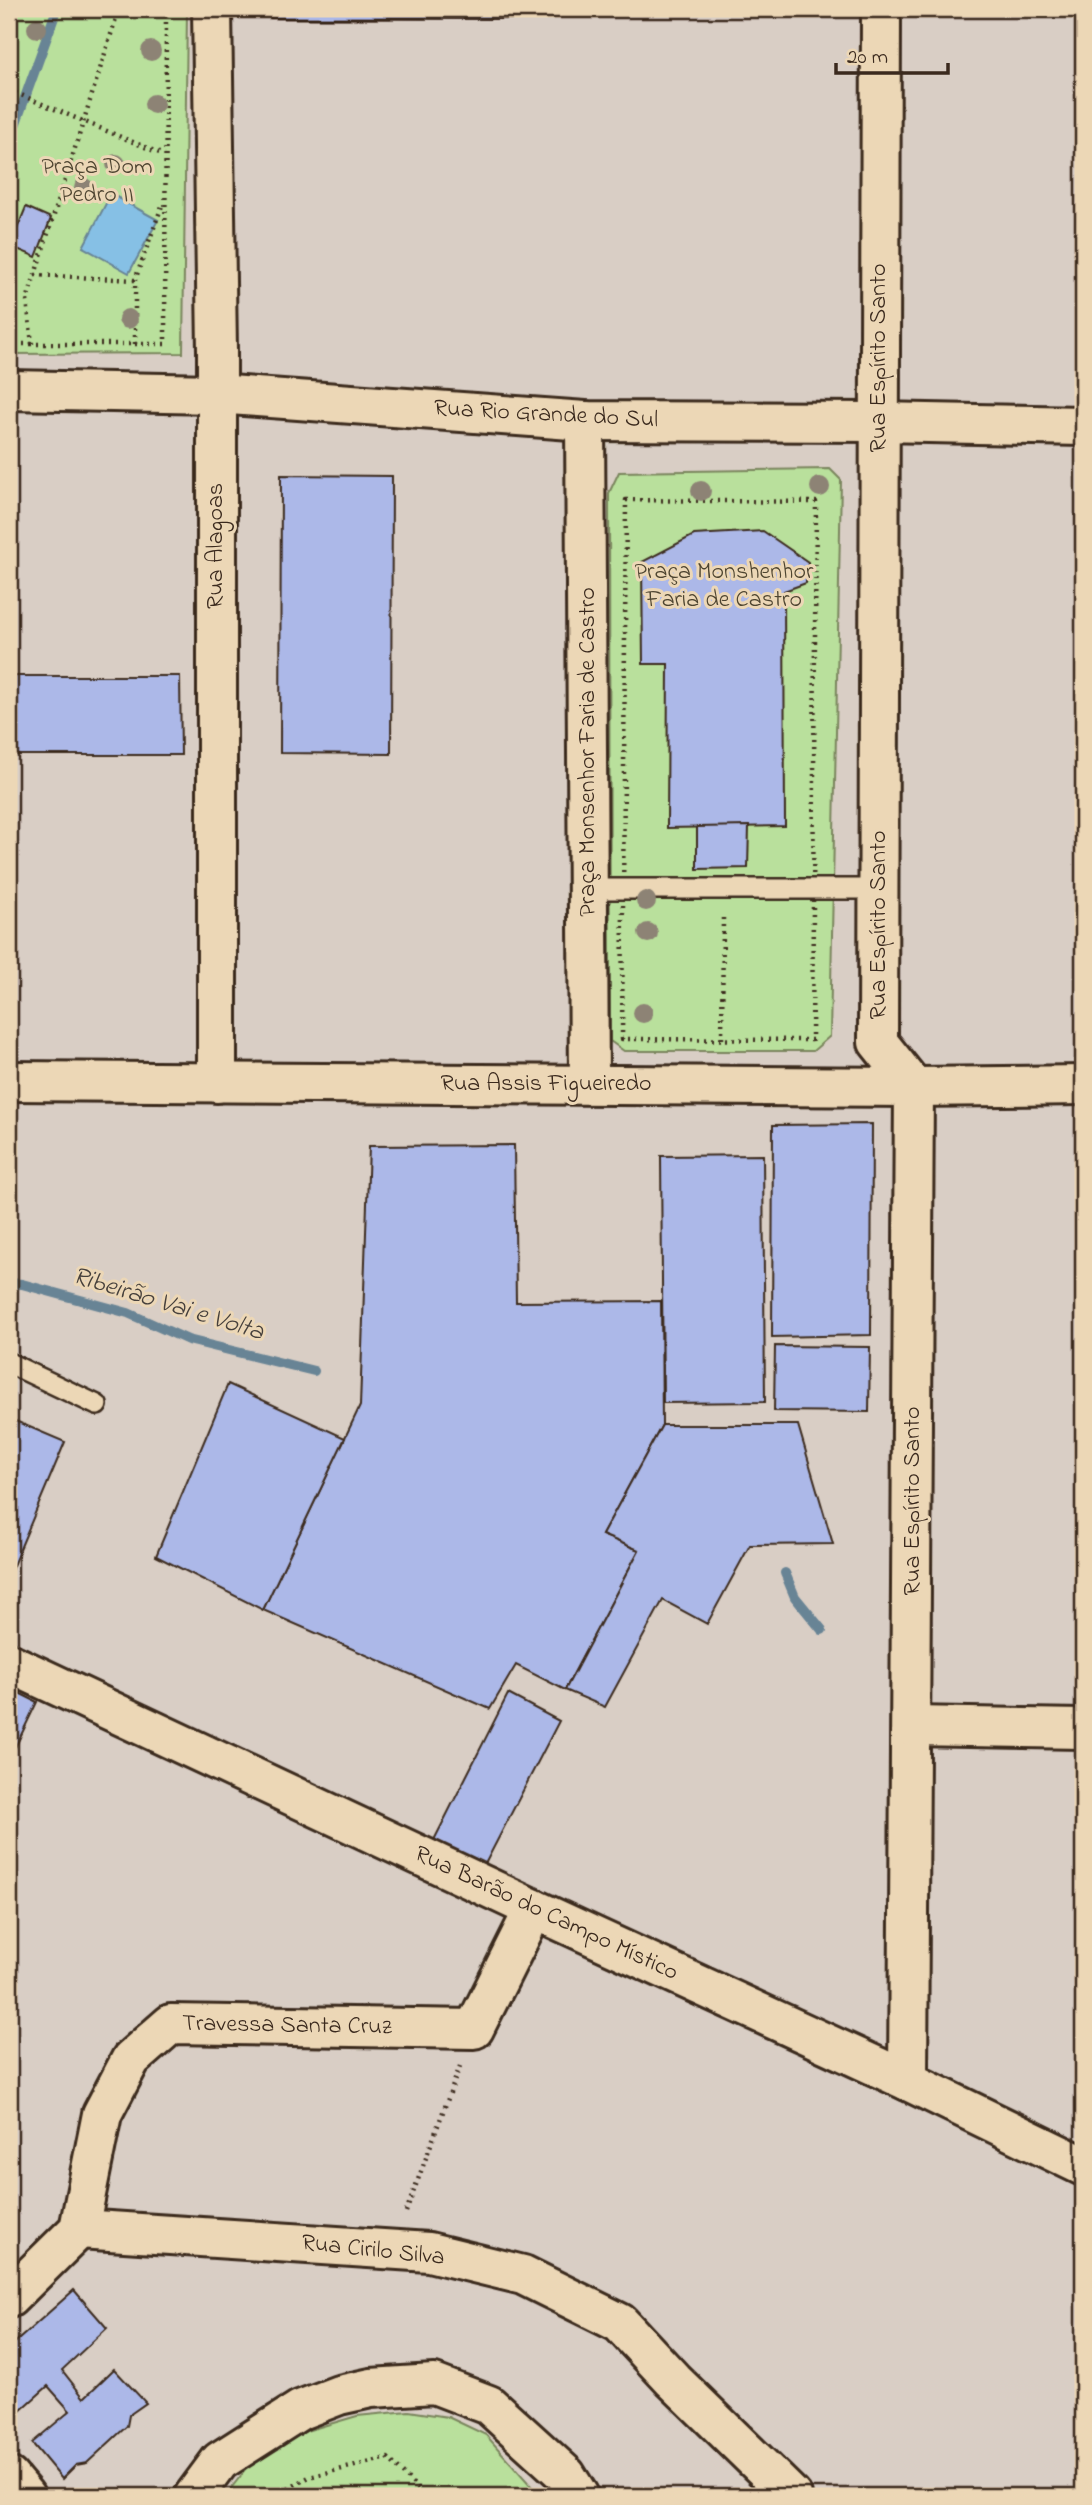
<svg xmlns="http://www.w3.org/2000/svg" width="1092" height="2505" font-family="'Indie Flower',sans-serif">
<rect width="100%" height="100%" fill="#d9cec5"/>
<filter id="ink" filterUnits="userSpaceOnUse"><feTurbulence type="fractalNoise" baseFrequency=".0143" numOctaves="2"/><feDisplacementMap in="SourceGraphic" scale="14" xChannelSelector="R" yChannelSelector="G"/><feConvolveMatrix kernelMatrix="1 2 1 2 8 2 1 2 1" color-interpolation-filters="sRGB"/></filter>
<g filter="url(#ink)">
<g fill="#b9e09c" stroke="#7a855d" stroke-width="2">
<polygon points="9,9 187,9 183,353 9,354"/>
<polygon points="830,469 841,480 830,1036 813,1051 624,1051 610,1041 609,493 619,472"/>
<polygon points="409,2411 448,2417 486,2435 540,2496 225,2496 254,2459 306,2431 357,2416"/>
</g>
<polygon fill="#86c0e5" stroke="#688495" stroke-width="2" points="111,194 158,220 129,273 83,247"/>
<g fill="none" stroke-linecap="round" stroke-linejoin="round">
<g stroke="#688495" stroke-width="10">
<polyline points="9,142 57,9"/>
<polyline points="9,1283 22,1284 128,1313 188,1340 314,1371"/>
<polyline points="785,1573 795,1597 822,1630"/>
</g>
</g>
<g fill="#acb8e8" stroke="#3b2a1e" stroke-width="2">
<polygon points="271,9 534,9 534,19 271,18"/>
<polygon points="26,207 51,218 36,257 10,246"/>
<polygon points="281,475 392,476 391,754 280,753"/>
<polygon points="763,531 808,562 806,583 784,591 785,826 667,828 668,664 643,664 642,562 694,535"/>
<polygon points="9,676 180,676 181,755 9,755"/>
<polygon points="749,826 748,868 697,869 697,827"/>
<polygon points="872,1124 871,1335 772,1337 773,1125"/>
<polygon points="514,1145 516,1302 661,1301 662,1425 602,1535 639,1550 565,1690 516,1665 490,1709 263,1610 360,1406 369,1146"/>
<polygon points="763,1155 765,1402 663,1403 661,1156"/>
<polygon points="775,1346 870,1347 869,1412 774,1411"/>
<polygon points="228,1384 345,1438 263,1610 156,1556"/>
<polygon points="13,1420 65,1442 9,1575 9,1431"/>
<polygon points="662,1425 798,1425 833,1544 750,1545 707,1624 663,1600 605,1707 565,1690 639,1550 602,1535"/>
<polygon points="9,1688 37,1702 9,1760"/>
<polygon points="508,1694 559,1721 483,1868 433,1842"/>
<polygon points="74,2290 107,2328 62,2370 84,2398 114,2369 146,2403 129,2415 127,2426 87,2463 76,2465 62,2479 32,2443 70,2411 48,2386 10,2420 9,2348"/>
</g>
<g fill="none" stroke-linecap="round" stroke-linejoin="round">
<g stroke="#3b2a1e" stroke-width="24">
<g id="service">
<polyline points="589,889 880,889"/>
<polyline points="9,1363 97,1405"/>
</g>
</g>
<g stroke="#3b2a1e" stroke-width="44">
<g id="minor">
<polyline points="212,9 217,350 217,1083"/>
<polyline points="881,9 878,1042 914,1087 908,2081"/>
<polyline points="585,421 589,1083"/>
<polyline points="9,1663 534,1909 908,2081 1083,2166"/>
<polyline points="912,1726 1083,1729"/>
<polyline points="79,2229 429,2252 523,2275 620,2323 673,2380 792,2496"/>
<polyline points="9,2298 79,2229 102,2114 131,2059 171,2024 474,2029 534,1909"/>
<polyline points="9,2477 25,2496"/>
<polyline points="194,2496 220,2461 300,2410 339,2395 371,2388 434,2384 489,2405 566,2475 579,2496"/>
</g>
</g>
<g stroke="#3b2a1e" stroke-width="44">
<g id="tertiary">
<polyline points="9,390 216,394 585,421 879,422 1083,426"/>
<polyline points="9,1081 914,1087 1083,1085"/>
</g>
</g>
<g stroke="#3b2a1e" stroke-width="4.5" stroke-dasharray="2 5" stroke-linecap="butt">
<polyline points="9,90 164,155"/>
<polyline points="35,275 135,280"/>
<polyline points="9,344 165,344 166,9"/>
<polyline points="32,344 27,300 119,9"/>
<polyline points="135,344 135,280 163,203"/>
<polygon points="626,500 816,502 812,1040 622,1039"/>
<polyline points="722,1039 723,918"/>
<polyline points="406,2212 460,2066"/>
<polyline points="276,2496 309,2477 388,2458 425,2496"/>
</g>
<use href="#service" stroke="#ecd7b6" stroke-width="19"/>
<use href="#minor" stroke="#ecd7b6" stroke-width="38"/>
<use href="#tertiary" stroke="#ecd7b6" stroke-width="38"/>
</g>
<g fill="#8d8374">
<circle cx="37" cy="28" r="10"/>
<circle cx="151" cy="51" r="10"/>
<circle cx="154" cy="104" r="10"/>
<circle cx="116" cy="164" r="10"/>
<circle cx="84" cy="188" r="10"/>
<circle cx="128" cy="319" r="10"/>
<circle cx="820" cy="487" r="10"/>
<circle cx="701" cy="491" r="10"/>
<circle cx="646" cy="901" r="10"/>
<circle cx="648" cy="933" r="10"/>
<circle cx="643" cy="1013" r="10"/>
</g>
</g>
<g text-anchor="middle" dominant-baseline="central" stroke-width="6" stroke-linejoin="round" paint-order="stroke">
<g font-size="24" fill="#4e4531" stroke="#ecd7b6">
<text x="97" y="167">Praça Dom<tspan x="97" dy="28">Pedro II</tspan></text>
<text x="724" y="572">Praça Monshenhor<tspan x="724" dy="28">Faria de Castro</tspan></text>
</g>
<g font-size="24" fill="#3b2a1e" stroke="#ecd7b6">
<text transform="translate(879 358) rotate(-90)">Rua Espírito Santo</text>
<text transform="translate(546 415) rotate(3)">Rua Rio Grande do Sul</text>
<text transform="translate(216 546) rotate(-90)">Rua Alagoas</text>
<text transform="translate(588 752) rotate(-90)">Praça Monsenhor Faria de Castro</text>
<text transform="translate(879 925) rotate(-90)">Rua Espírito Santo</text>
<text x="546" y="1084">Rua Assis Figueiredo</text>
<text transform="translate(913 1501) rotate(-90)">Rua Espírito Santo</text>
<text transform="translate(546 1914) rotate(25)">Rua Barão do Campo Místico</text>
<text transform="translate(287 2026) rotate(1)">Travessa Santa Cruz</text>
<text transform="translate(373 2251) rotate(6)">Rua Cirilo Silva</text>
</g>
<g font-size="26" font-style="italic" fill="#46403c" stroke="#ecd7b6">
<text transform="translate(168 1305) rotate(17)">Ribeirão Vai e Volta</text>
</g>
</g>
<rect width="1092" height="2505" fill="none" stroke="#ecd7b6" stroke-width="35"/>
<rect x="18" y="18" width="1057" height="2470" fill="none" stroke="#3b2a1e" stroke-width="2.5" filter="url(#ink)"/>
<path d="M836 63v10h112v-10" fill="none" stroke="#3b2a1e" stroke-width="3.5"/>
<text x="847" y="63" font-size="21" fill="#3b2a1e" stroke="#ecd7b6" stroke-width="5" paint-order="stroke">20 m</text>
</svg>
